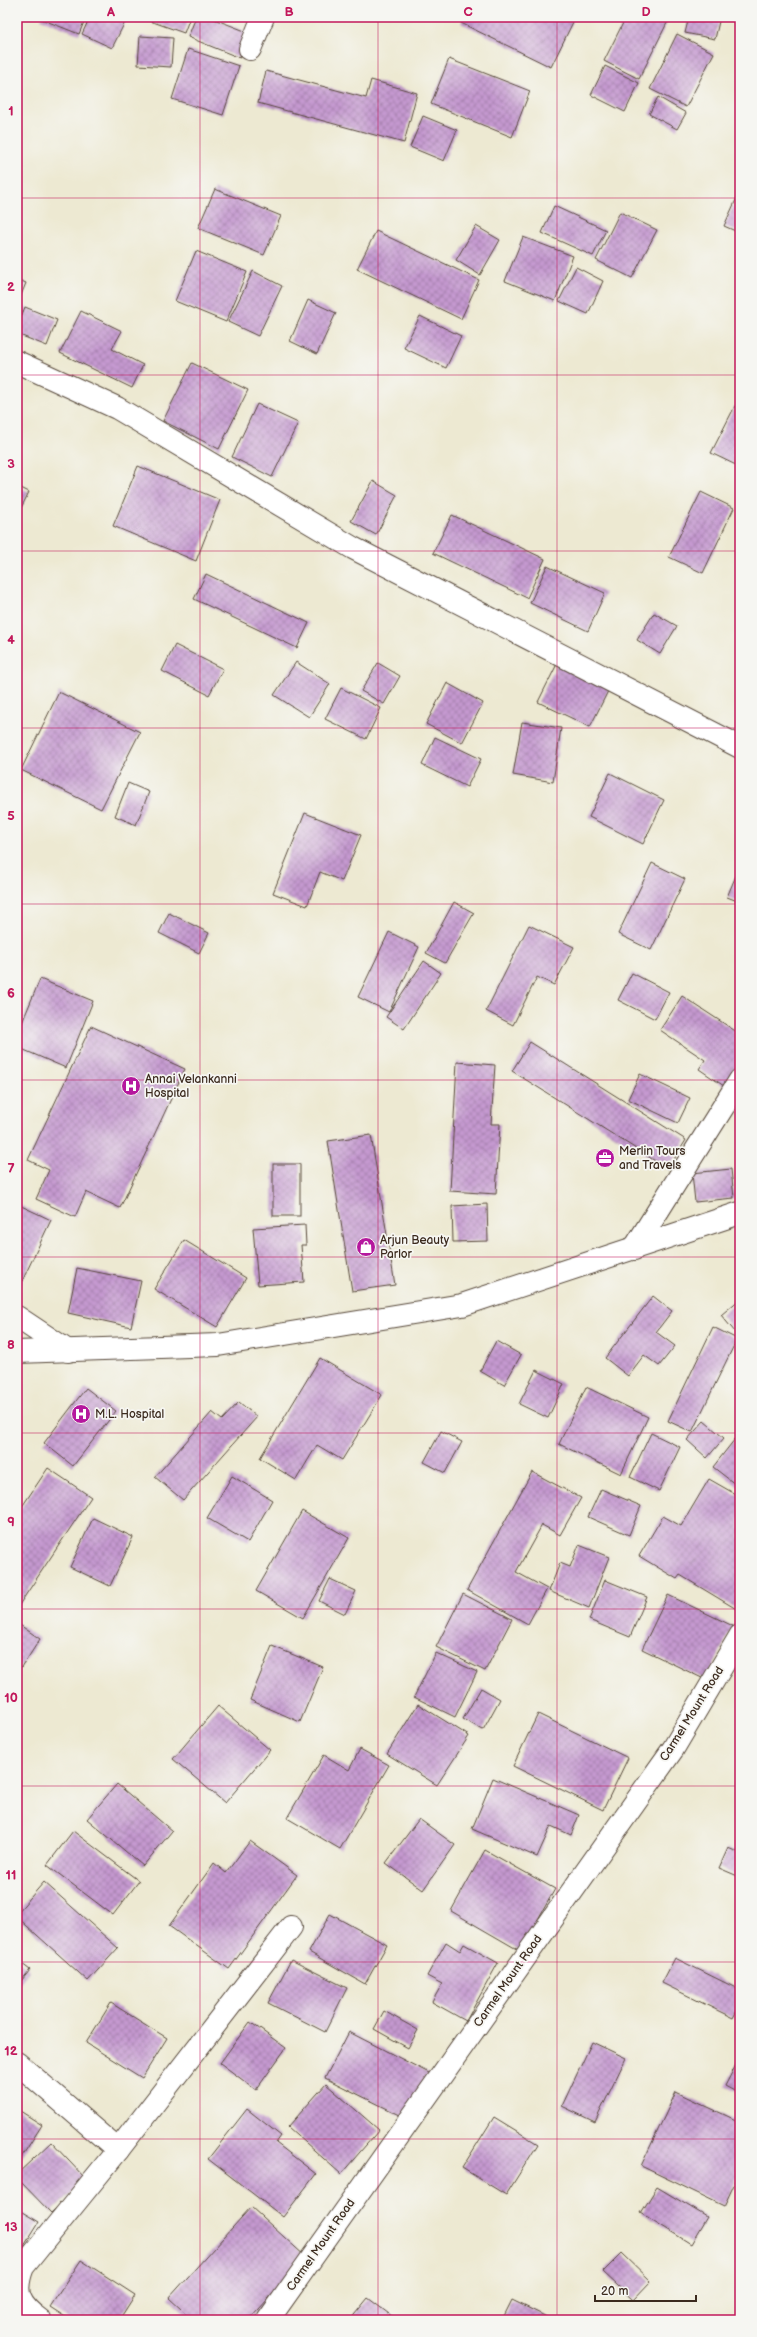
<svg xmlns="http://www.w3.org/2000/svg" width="757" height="2337" font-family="'Balsamiq Sans',sans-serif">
<defs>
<pattern id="building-cross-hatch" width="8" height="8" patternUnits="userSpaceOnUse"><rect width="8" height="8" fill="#c599d0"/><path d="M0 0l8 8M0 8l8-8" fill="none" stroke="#a17da8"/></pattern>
</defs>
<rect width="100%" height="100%" fill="#f6f6f2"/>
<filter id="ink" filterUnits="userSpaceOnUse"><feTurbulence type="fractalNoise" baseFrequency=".025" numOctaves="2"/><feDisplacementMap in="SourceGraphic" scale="8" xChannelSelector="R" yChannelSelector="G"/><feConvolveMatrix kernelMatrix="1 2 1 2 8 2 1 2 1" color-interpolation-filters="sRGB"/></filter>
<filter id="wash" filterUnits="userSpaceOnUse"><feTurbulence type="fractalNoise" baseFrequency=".012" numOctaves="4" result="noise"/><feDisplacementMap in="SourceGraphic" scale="16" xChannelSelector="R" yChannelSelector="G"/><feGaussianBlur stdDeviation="0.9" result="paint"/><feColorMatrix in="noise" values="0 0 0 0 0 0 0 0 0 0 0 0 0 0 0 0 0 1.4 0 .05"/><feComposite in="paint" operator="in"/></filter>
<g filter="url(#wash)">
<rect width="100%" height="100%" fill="#ede9d2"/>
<g id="blocks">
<g fill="url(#building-cross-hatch)">
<polygon points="42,17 86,17 79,34 41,19"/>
<polygon points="90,17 127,18 112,48 82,34"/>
<polygon points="139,17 190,17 184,33"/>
<polygon points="196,17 209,17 250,33 240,58 188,37"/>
<polygon points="464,17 564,17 573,22 551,67 461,23"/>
<polygon points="626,17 670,17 639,79 604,61"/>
<polygon points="689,17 720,17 715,39 685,33"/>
<polygon points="677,34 714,53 686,107 650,89"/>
<polygon points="140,36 173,38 171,67 138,65"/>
<polygon points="188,49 239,66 223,115 172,99"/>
<polygon points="449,59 530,91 512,137 431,104"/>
<polygon points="605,66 639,83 625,112 591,95"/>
<polygon points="266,71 366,98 371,80 417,93 404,143 258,103"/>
<polygon points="658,97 686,113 677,129 649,114"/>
<polygon points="423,116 457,130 444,161 410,147"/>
<polygon points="215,189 281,216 264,255 198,228"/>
<polygon points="740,191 740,233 724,226"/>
<polygon points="554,206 606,230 593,256 542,233"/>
<polygon points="620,212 657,230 632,278 596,260"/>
<polygon points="476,226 500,240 480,275 456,260"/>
<polygon points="376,231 479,280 461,319 357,269"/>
<polygon points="523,237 573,256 555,301 505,281"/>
<polygon points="196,251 247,272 226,322 175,301"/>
<polygon points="576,267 603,281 588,314 559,301"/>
<polygon points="253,271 282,286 258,336 228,322"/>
<polygon points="17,279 26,283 17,305"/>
<polygon points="308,300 336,313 317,354 290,341"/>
<polygon points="25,307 57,320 47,346 17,334 17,327"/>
<polygon points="81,311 122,331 112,349 143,365 132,388 60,353"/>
<polygon points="420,316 461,336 446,368 404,348"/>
<polygon points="192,363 248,390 219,449 163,421"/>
<polygon points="257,404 298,423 272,477 232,457"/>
<polygon points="735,406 740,408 740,467 711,453"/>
<polygon points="138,466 220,500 196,561 113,526"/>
<polygon points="373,481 397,495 376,535 351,521"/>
<polygon points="17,486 29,492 17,516"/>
<polygon points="701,492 734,508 703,573 669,557"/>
<polygon points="452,515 545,559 527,598 433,553"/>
<polygon points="547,566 605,593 588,631 530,603"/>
<polygon points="206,574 309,623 297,648 194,599"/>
<polygon points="654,613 677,626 660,654 637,640"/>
<polygon points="175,645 223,669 209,695 162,671"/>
<polygon points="560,658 612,683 590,727 538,702"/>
<polygon points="296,662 330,684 309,717 274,695"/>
<polygon points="378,663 400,676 384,704 361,691"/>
<polygon points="447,683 483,703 462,743 426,724"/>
<polygon points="341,688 381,708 366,739 325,719"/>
<polygon points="59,692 140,732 101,809 21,770"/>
<polygon points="522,722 561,728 553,782 513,775"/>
<polygon points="435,737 481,759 467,787 422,765"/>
<polygon points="610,773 664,800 643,844 589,817"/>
<polygon points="128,783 149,792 136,825 115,816"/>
<polygon points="305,813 361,835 342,881 320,872 307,906 273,893"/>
<polygon points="652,863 685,879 651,950 618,934"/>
<polygon points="740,866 740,902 727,897"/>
<polygon points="454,902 474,913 445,963 426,953"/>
<polygon points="169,913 209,933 199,953 159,933"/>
<polygon points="529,925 574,947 554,985 537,977 513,1025 486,1011"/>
<polygon points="389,932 419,947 389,1012 358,997"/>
<polygon points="424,961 441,973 404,1029 386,1017"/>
<polygon points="632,973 669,992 655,1019 618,1000"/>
<polygon points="40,979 93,1001 66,1068 17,1047 17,1035"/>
<polygon points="682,996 740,1034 740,1062 724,1086 699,1069 705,1060 660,1030"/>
<polygon points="91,1026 185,1069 120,1208 86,1192 75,1217 36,1199 49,1170 28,1160"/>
<polygon points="530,1042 686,1140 668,1169 512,1071"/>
<polygon points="457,1062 495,1065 491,1124 500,1124 496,1194 450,1191"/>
<polygon points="640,1074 690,1098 678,1123 628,1099"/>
<polygon points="371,1135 395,1285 352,1291 328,1141"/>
<rect x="273" y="1164" width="27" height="52"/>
<polygon points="731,1169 734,1198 695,1202 692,1173"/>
<polygon points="17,1204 51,1220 17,1292"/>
<polygon points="487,1204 488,1241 453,1242 452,1206"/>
<polygon points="305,1225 306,1245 301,1245 304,1282 258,1285 253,1228"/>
<polygon points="184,1240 246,1278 217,1327 154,1289"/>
<polygon points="77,1268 141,1281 131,1327 68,1313"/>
<polygon points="653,1296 672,1311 656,1332 675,1346 659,1366 644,1355 628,1376 605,1358"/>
<polygon points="740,1299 740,1338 721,1315"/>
<polygon points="713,1327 737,1339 692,1432 668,1421"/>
<polygon points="496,1341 521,1355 504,1385 480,1371"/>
<polygon points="320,1358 382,1395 342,1460 317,1445 296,1480 260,1458"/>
<polygon points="536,1370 564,1384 548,1418 519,1404"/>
<polygon points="586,1387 648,1417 621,1474 559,1444"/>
<polygon points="86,1388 116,1411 73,1466 44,1443"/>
<polygon points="239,1402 257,1417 183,1500 155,1477 212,1412 222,1420"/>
<polygon points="704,1421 724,1438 707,1458 687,1440"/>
<polygon points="441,1431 462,1442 445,1473 424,1462"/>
<polygon points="651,1433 680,1447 659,1491 630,1477"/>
<polygon points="735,1439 740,1444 740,1488 713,1467"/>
<polygon points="48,1468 91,1497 17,1608 17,1514"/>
<polygon points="532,1472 581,1498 560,1535 542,1525 516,1572 547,1589 528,1624 467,1590"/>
<polygon points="232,1476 272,1500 248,1542 207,1518"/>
<polygon points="709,1479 737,1495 740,1491 740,1607 738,1610 680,1575 677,1579 639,1556 663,1516 681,1526"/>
<polygon points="601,1489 641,1506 629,1535 588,1517"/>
<polygon points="302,1511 349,1538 303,1618 256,1591"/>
<polygon points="93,1518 133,1537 110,1586 70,1567"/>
<polygon points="579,1545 609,1557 589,1608 549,1591 560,1563 570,1567"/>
<polygon points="330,1579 356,1591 345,1614 319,1601"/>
<polygon points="605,1580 647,1597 630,1637 589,1620"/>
<polygon points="463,1594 512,1619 485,1671 436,1647"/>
<polygon points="668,1595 733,1626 706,1680 642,1649"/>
<polygon points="17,1623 40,1639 22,1667 17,1664"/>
<polygon points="272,1646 323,1667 300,1722 250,1700"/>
<polygon points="436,1653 477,1672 455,1717 414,1697"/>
<polygon points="481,1688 500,1699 483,1730 463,1719"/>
<polygon points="418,1704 469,1736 437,1785 387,1754"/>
<polygon points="218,1706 270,1750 225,1803 173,1759"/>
<polygon points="538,1714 628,1758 603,1810 513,1766"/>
<polygon points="360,1749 389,1765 340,1849 287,1818 324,1755 349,1770"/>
<polygon points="493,1778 579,1815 571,1835 551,1826 537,1857 472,1829"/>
<polygon points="117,1784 172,1831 143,1866 87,1819"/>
<polygon points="419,1819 455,1845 423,1890 386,1863"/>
<polygon points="73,1831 139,1881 113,1915 47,1865"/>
<polygon points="250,1841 297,1875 229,1969 169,1926 214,1863 226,1873"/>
<polygon points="728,1848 740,1853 740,1877 719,1868"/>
<polygon points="485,1850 555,1889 520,1951 451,1911"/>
<polygon points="44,1882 118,1948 88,1981 17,1917 17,1913"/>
<polygon points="330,1914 387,1945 365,1984 309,1952"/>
<polygon points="446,1942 460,1951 464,1944 498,1963 466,2021 432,2002 442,1984 427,1976"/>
<polygon points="675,1958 740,1990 740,2005 733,2018 662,1983"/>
<polygon points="17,1960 30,1970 17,1986"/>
<polygon points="291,1960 347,1988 325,2032 268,2003"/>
<polygon points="111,2003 167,2038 142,2078 86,2043"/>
<polygon points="384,2011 418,2030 408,2048 374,2029"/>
<polygon points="250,2022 286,2048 256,2090 220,2063"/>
<polygon points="349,2032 431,2074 408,2119 325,2078"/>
<polygon points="592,2042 626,2058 595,2122 562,2106"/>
<polygon points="740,2057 740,2094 725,2086"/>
<polygon points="326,2084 379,2130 341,2174 288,2127"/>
<polygon points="676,2092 740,2122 740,2172 724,2206 641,2166"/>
<polygon points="17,2109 42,2125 17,2164"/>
<polygon points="247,2109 281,2136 276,2143 316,2174 283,2217 208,2159"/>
<polygon points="494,2117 538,2144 506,2195 462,2168"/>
<polygon points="51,2142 86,2179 51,2213 17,2178 17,2174"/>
<polygon points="657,2187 707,2217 691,2244 641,2213"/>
<polygon points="251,2207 306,2257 249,2320 193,2320 169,2298"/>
<polygon points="17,2209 39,2222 17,2257"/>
<polygon points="622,2253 651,2281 633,2300 603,2272"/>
<polygon points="81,2260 135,2295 119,2320 70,2320 50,2307"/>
<polygon points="368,2298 397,2320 350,2320"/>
<polygon points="512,2300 549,2318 548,2320 502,2320"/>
</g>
</g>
</g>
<g filter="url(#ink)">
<use href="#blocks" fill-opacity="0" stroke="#564739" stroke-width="1"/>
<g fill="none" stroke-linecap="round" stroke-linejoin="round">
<g stroke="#564739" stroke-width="24">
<g id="street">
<polyline points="250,49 263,17"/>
<polyline points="17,362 117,408 353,548 740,747"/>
<polyline points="17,1317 68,1351"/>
<polyline points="17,2063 118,2150"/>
<path d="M40 2320C19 2305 13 2293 23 2267L118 2150 291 1927"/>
<polyline points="268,2320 673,1749 740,1636"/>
</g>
</g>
<g stroke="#564739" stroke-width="24">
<polyline id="secondary" points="634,1249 740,1080"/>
</g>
<g stroke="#564739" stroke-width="24">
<polyline id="primary" points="17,1352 218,1345 462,1305 740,1213"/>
</g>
<use href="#street" stroke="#fff" stroke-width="22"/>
<use href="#secondary" stroke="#fff" stroke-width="22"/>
<use href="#primary" stroke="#fff" stroke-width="22"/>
</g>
</g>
<path fill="none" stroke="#c2185b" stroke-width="1" stroke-opacity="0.55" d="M200 17V2320M378 17V2320M557 17V2320M17 198H740M17 375H740M17 551H740M17 728H740M17 904H740M17 1080H740M17 1257H740M17 1433H740M17 1609H740M17 1786H740M17 1962H740M17 2139H740"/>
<defs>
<g id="hospital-disc" transform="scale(1)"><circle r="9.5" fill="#b5179e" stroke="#f6f6f2"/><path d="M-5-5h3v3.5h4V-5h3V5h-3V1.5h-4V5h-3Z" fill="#fff"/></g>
<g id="office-disc" transform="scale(1)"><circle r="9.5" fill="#b5179e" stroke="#f6f6f2"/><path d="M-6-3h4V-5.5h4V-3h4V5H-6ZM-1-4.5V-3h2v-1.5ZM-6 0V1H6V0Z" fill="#fff"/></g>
<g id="shop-disc" transform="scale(1)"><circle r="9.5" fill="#b5179e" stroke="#f6f6f2"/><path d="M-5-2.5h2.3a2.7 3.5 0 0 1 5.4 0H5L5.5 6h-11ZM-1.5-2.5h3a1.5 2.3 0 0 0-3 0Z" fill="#fff"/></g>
</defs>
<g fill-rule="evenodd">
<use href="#hospital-disc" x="131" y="1086"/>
<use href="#office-disc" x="605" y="1158"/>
<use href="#shop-disc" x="366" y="1247"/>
<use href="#hospital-disc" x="81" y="1414"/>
</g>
<g text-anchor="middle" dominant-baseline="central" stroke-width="3.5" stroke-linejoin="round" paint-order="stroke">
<g font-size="12" fill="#3b2a1e" stroke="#f6f6f2" text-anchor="start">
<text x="145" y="1079">Annai Velankanni<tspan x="145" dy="14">Hospital</tspan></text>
<text x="619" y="1151">Merlin Tours<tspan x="619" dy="14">and Travels</tspan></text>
<text x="380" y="1240">Arjun Beauty<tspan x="380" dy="14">Parlor</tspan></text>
<text x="95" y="1414">M.L. Hospital</text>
</g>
<g font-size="12" fill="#3b2a1e" stroke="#f6f6f2">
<text transform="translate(692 1714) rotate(-58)">Carmel Mount Road</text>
<text transform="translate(508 1981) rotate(-55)">Carmel Mount Road</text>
<text transform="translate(321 2245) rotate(-55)">Carmel Mount Road</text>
</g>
</g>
<rect width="757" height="2337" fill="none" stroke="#f6f6f2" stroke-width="44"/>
<path d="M595 2295v6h101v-6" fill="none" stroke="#3b2a1e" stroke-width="2"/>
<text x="601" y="2295" font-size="12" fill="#3b2a1e" stroke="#f6f6f2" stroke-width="3" paint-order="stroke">20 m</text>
<rect x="22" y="22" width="713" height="2293" fill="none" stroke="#c2185b" stroke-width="1.5"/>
<g font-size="13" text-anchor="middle" font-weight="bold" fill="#c2185b">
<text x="111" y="16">A</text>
<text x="289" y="16">B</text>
<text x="468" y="16">C</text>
<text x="646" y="16">D</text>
<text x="11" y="115">1</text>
<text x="11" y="291">2</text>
<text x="11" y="468">3</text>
<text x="11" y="644">4</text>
<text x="11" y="820">5</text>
<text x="11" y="997">6</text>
<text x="11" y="1173">7</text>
<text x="11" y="1349">8</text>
<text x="11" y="1526">9</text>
<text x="11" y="1702">10</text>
<text x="11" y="1879">11</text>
<text x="11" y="2055">12</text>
<text x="11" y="2231">13</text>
</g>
</svg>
